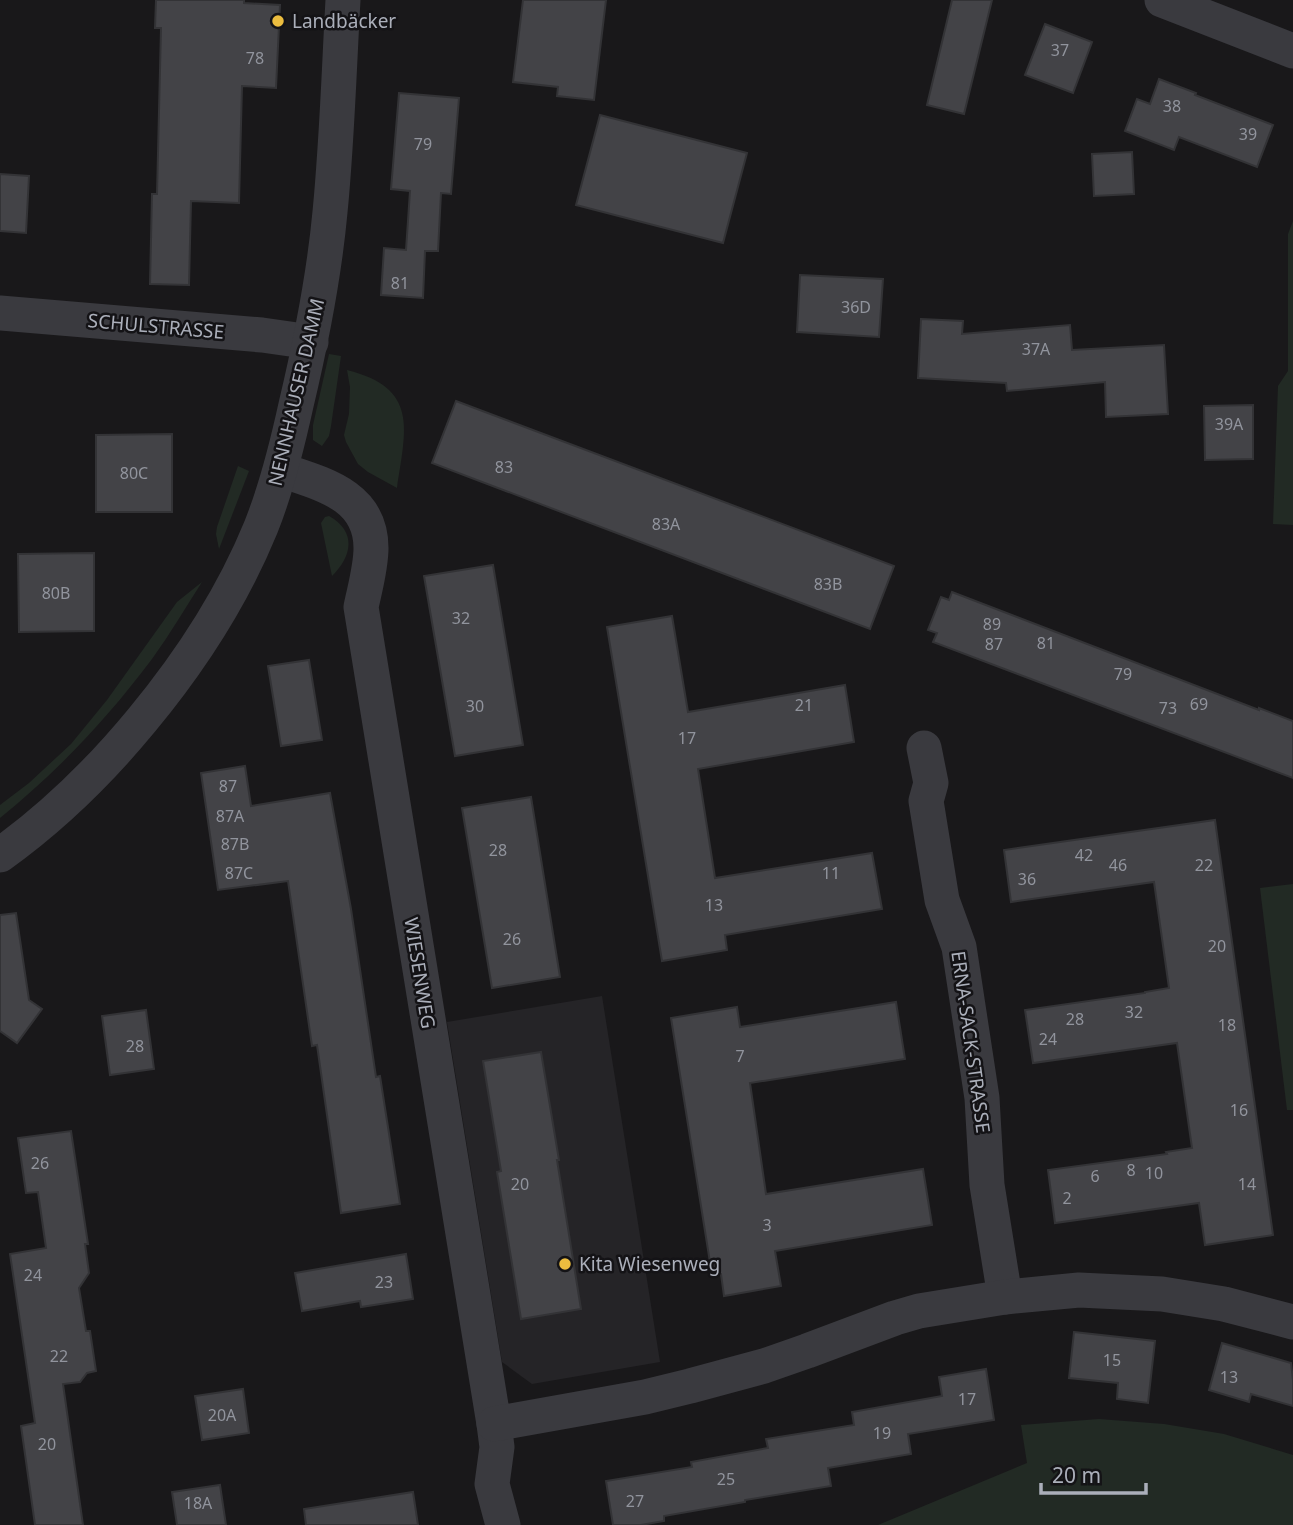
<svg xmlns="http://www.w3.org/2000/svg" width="1293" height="1525" font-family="'Noto Sans',sans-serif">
<rect width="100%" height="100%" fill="#19181a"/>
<polygon fill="#252427" points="602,996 660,1362 532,1384 502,1362 447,1022"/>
<g fill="#222a24">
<polygon points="1293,221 1293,525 1273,524 1278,386 1288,371 1288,234"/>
<polygon points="329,354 341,356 331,426 329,436 322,446 313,440 313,425"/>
<path d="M347 370C419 388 406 429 397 488L368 472 358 464 346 442 344 435 349 414 350 387Z"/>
<polygon points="238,466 249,471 219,549 216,534 217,527"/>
<path d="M329 516C357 532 352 556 332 576L321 523 325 517Z"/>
<path d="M202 582C186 607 170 634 152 659 107 719 58 771 0 818V805L29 783 71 744 107 700 177 602Z"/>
<polygon points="1293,884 1293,1110 1287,1110 1260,888"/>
<polygon points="1099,1419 1164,1424 1224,1434 1293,1455 1293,1525 878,1525 1027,1463 1021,1425"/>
</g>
<g fill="#434347" stroke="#333336" stroke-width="2">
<polygon points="156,0 244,0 244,3 280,5 276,88 242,86 239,203 191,201 189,285 150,284 152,194 157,194 161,28 155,28"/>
<polygon points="523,0 606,0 594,100 557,96 558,87 513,82"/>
<polygon points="952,0 992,0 964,114 927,105"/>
<polygon points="1045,24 1092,42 1073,93 1025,75"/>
<polygon points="1159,79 1196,93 1195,95 1273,125 1257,167 1179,137 1174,150 1125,131 1137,99 1150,104"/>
<polygon points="399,93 459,98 451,194 441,193 438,251 425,251 423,298 381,295 384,248 406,250 410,191 391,189"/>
<polygon points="600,115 747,153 723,243 576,205"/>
<polygon points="1132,152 1134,194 1094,196 1092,154"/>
<polygon points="0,174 29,176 26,233 0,231"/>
<polygon points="800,275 883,279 879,337 797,332"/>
<polygon points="921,319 963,321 962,334 1070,325 1072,350 1164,345 1168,414 1106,417 1105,382 1007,391 1006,383 918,378"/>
<polygon points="456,401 894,566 870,629 432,463"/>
<polygon points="1253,405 1253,459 1205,460 1204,406"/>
<polygon points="172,434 172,512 96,512 96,435"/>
<polygon points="94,553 94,631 19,632 18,554"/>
<polygon points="493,565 523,745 455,756 424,576"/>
<polygon points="952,592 1259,710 1259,708 1293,721 1293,778 933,642 937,633 928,630 941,597 949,600"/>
<polygon points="672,616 688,712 845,685 854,742 698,769 715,878 872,853 882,909 725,935 727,950 662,961 607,627"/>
<polygon points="309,660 322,740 281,746 268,666"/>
<polygon points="245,766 251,806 330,793 351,909 376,1077 380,1076 400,1204 341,1213 317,1045 312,1046 288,881 218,890 201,773"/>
<polygon points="531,797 560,977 492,988 462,808"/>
<polygon points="1215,820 1273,1235 1205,1245 1199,1203 1055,1223 1048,1170 1167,1154 1166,1152 1192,1148 1177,1043 1033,1063 1025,1010 1145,993 1145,992 1169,988 1154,882 1011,902 1004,850"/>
<polygon points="16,913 29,1000 42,1009 17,1043 0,1031 0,915"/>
<polygon points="896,1002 905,1059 750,1083 766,1194 923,1169 932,1225 775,1251 781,1286 724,1296 721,1274 712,1275 671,1018 737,1007 740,1027"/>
<polygon points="146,1010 154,1069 110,1075 102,1016"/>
<polygon points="541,1052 559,1160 557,1160 581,1309 521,1319 497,1172 501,1171 483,1061"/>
<polygon points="71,1131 88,1244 85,1244 89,1273 79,1288 86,1331 90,1331 96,1371 87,1373 80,1382 63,1384 83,1525 35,1525 21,1426 35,1423 10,1254 46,1248 38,1192 26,1193 18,1138"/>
<polygon points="406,1254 413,1299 361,1307 360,1301 302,1311 295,1273"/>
<polygon points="1074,1332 1155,1341 1148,1403 1117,1399 1118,1383 1069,1378"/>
<polygon points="1222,1343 1291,1363 1293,1380 1293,1406 1251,1394 1249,1402 1209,1390"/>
<polygon points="986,1369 994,1420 908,1434 911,1454 828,1468 831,1486 745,1500 745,1502 664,1516 664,1521 641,1525 613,1525 606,1481 692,1467 691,1462 768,1448 766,1439 854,1425 852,1412 942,1396 939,1377"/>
<polygon points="243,1389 249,1433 202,1440 195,1396"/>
<polygon points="220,1485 226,1525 177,1525 172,1492"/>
<polygon points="413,1492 418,1525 306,1525 304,1509"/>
</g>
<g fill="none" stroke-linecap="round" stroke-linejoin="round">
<g stroke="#3a3a3f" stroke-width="35">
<polyline points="1162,0 1293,51"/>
<polyline points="0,313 262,335 311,342"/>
<path d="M281 470C322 484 371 495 371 548 371 567 365 588 361 607L494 1424 497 1447 492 1484 503 1525"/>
<polyline points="924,748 931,783 926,801 942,900 959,947 982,1098 987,1185 1005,1297"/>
<path d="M0 855C53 817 100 771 142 720 190 662 232 598 261 527 277 487 287 446 296 405 311 342 324 277 330 212 337 142 339 70 343 0"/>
<polyline points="494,1424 645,1397 690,1386 764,1366 807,1351 895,1318 919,1311 1005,1297 1079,1290 1162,1294 1224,1304 1293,1322"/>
</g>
</g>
<g fill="#ecbd3f" stroke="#141316" stroke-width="2.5">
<circle cx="278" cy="21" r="7"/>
<circle cx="565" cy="1264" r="7"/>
</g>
<g text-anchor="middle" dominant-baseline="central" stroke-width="5" stroke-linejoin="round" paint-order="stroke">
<g font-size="16" fill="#91949d">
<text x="1060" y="50">37</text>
<text x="255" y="58">78</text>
<text x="1172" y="106">38</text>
<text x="1248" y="134">39</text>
<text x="423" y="144">79</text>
<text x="400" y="283">81</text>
<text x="856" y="307">36D</text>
<text x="1036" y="349">37A</text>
<text x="1229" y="424">39A</text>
<text x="504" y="467">83</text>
<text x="134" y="473">80C</text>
<text x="666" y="524">83A</text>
<text x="828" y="584">83B</text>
<text x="56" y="593">80B</text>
<text x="461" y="618">32</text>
<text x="992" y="624">89</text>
<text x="1046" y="643">81</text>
<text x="994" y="644">87</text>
<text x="1123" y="674">79</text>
<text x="1199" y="704">69</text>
<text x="804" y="705">21</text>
<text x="475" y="706">30</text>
<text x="1168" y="708">73</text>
<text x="687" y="738">17</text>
<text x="228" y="786">87</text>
<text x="230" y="816">87A</text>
<text x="235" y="844">87B</text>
<text x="498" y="850">28</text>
<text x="1084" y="855">42</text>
<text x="1118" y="865">46</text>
<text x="1204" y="865">22</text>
<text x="239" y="873">87C</text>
<text x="831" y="873">11</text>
<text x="1027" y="879">36</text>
<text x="714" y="905">13</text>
<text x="512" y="939">26</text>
<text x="1217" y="946">20</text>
<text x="1134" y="1012">32</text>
<text x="1075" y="1019">28</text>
<text x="1227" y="1025">18</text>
<text x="1048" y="1039">24</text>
<text x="135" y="1046">28</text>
<text x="740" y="1056">7</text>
<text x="1239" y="1110">16</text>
<text x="40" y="1163">26</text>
<text x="1131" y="1170">8</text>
<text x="1154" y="1173">10</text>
<text x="1095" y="1176">6</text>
<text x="520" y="1184">20</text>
<text x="1247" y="1184">14</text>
<text x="1067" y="1198">2</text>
<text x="767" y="1225">3</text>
<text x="33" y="1275">24</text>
<text x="384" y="1282">23</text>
<text x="59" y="1356">22</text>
<text x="1112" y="1360">15</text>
<text x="1229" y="1377">13</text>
<text x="967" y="1399">17</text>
<text x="222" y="1415">20A</text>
<text x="882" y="1433">19</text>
<text x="47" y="1444">20</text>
<text x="726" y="1479">25</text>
<text x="635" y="1501">27</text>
<text x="198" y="1503">18A</text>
</g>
<g font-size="19" fill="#abafba" stroke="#141316" text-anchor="start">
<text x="292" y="21">Landbäcker</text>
<text x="579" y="1264">Kita Wiesenweg</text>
</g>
<g font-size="19" fill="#abafba" stroke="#141316">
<text transform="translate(156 326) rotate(5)">SCHULSTRASSE</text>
<text transform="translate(296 392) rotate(-77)">NENNHAUSER DAMM</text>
<text transform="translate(420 973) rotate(81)">WIESENWEG</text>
<text transform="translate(971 1042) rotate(82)">ERNA-SACK-STRASSE</text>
</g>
</g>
<path d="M1041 1483v10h105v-10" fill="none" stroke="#abafba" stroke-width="3.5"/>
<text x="1052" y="1483" font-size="21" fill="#abafba" stroke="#141316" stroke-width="5" paint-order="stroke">20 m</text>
</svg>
